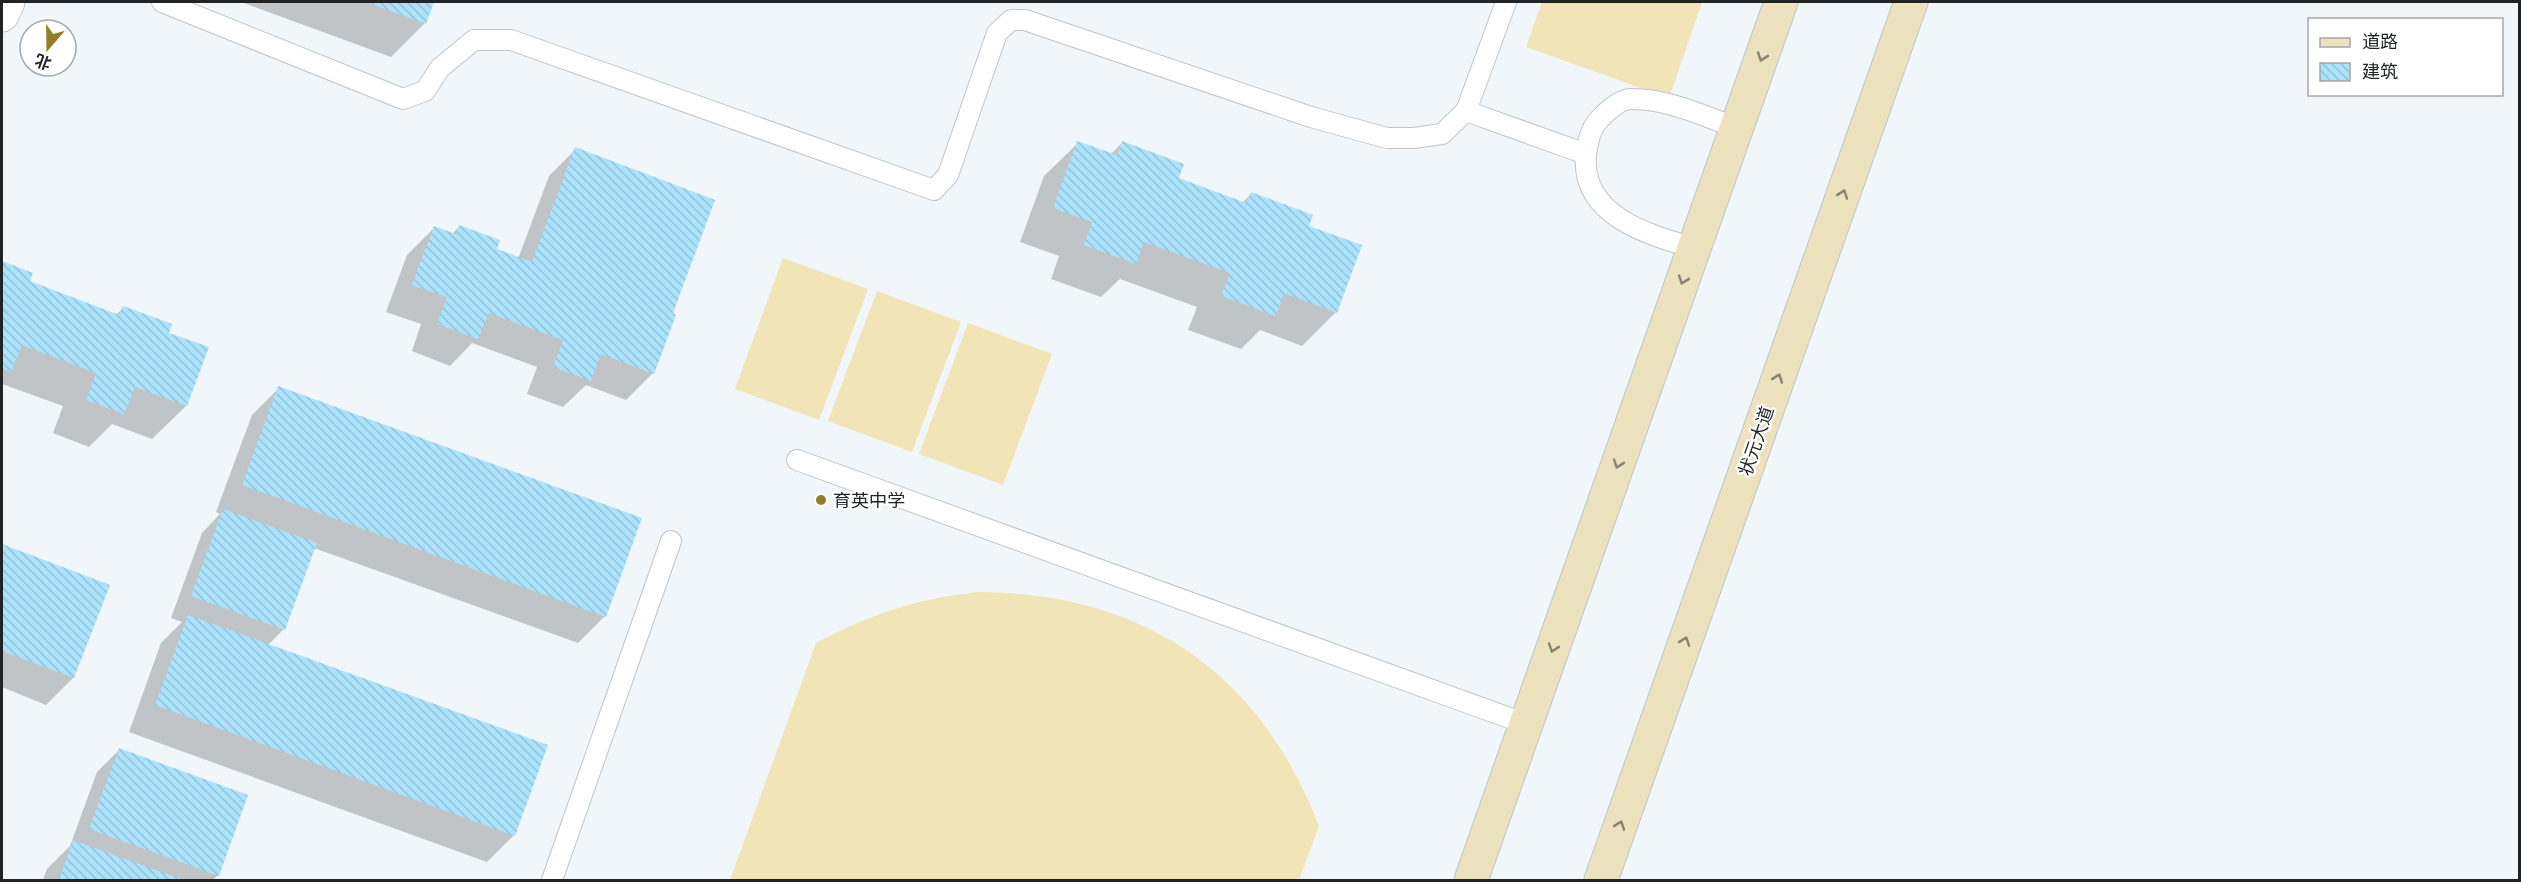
<svg xmlns="http://www.w3.org/2000/svg" width="2521" height="882" font-family="Mulish,'Noto Sans SC',sans-serif">
<style>
.grass{fill:#f1e4b6}
.shadow{fill:#0003}
.building{fill:url(#building-back-hatch)}
.lines{fill:none;stroke-linecap:round;stroke-linejoin:round}
.service-casing{stroke:#bfc5c8;stroke-width:22}
.minor-casing{stroke:#bfc5c8;stroke-width:35}
.secondary-casing{stroke:#bfc5c8;stroke-width:35}
.service{stroke:#fff;stroke-width:20}
.minor{stroke:#fff;stroke-width:33}
.secondary{stroke:#ece3be;stroke-width:33}
.oneway{stroke:#868371}
.poi-dot{fill:#947e25;stroke:#fff;stroke-width:2}
.labels{text-anchor:middle;dominant-baseline:central;stroke-width:4.5;stroke-linejoin:round;paint-order:stroke}
.street-label{font-size:18px;fill:#212324;stroke:#fff}
.poi-label{font-size:18px;fill:#212324;stroke:#fff;text-anchor:start}
</style>
<defs>
<pattern id="building-back-hatch" width="6" height="6" patternUnits="userSpaceOnUse" patternTransform="scale(1.5)"><rect width="6" height="6" fill="#abe3fc"/><path d="M-1 5l2 2M0 0l6 6M5-1l2 2" fill="none" stroke="#93c2d8"/></pattern>
</defs>
<rect width="100%" height="100%" fill="#f0f6f9"/>
<g class="grass">
<polygon points="1542,2 1702,2 1669,98 1526,47"/>
<polygon points="783,258 868,289 819,420 735,389"/>
<polygon points="877,291 961,322 912,452 828,421"/>
<polygon points="968,323 1052,354 1003,485 919,454"/>
<path d="M978,592C1143,593 1259,671 1319,826L1299,880H730L816,643C871,614 916,599 978,592Z"/>
</g>
<g class="shadow">
<polygon points="241,2 433,2 425,23 391,57"/>
<polygon points="1078,143 1110,155 1122,143 1177,179 1242,203 1251,194 1307,227 1336,312 1302,346 1260,330 1241,349 1188,330 1197,307 1120,279 1101,297 1051,279 1059,256 1020,242 1044,176"/>
<polygon points="576,149 671,314 653,373 626,400 586,385 563,407 527,394 537,367 472,343 450,366 412,351 421,324 386,312 407,255 434,228 452,234 459,227 495,250 518,259 549,176"/>
<polygon points="2,263 31,273 28,282 116,315 123,308 167,334 186,406 152,439 112,424 89,447 53,433 63,406 2,384"/>
<polygon points="279,388 605,616 578,643 314,548 284,629 268,645 514,835 487,862 129,732 161,643 182,622 171,618 202,533 220,514 216,512 252,415"/>
<polygon points="2,545 108,586 73,678 46,705 2,687"/>
<polygon points="119,750 218,875 213,880 43,880 47,869 70,846 97,772"/>
</g>
<g class="building">
<polygon points="366,2 434,2 426,24"/>
<polygon points="1077,141 1117,155 1122,141 1184,164 1179,178 1246,203 1251,192 1313,215 1309,226 1362,245 1337,313 1284,293 1276,316 1221,296 1230,273 1144,242 1136,264 1084,245 1092,222 1053,208"/>
<polygon points="575,147 715,200 673,313 676,315 654,374 601,354 591,381 553,367 563,340 489,313 478,339 437,324 447,297 412,285 434,226 456,234 459,225 500,240 497,249 532,262"/>
<polygon points="2,261 33,273 30,281 119,315 123,306 172,324 169,333 209,347 187,406 135,387 124,414 86,400 96,373 22,345 11,372 2,368"/>
<polygon points="278,386 642,518 606,617 242,485"/>
<polygon points="223,509 317,543 285,630 191,596"/>
<polygon points="2,544 110,585 74,678 2,651"/>
<polygon points="188,615 548,745 515,836 155,705"/>
<polygon points="119,748 248,795 219,876 89,829"/>
<polygon points="73,840 183,880 59,880"/>
</g>
<g class="lines">
<defs>
<g id="service">
<polyline points="162,2 403,99 425,91 440,68 474,40 511,40 934,190 948,175 997,33 1011,20 1025,20 1311,117 1387,138 1414,138 1442,134 1466,111"/>
<polyline points="1506,2 1466,111 1586,154"/>
<path d="M1694,248C1649,235 1581,216 1586,156C1587,144 1590,131 1597,122C1605,113 1618,100 1630,99C1666,98 1704,116 1737,128"/>
<polyline points="797,460 1526,724"/>
<polyline points="552,880 671,541"/>
</g>
<polyline id="minor" points="2,15 8,2"/>
<g id="secondary">
<polyline points="1471,880 1781,2"/>
<polyline points="1601,880 1911,2"/>
</g>
</defs>
<use href="#service" class="service-casing"/>
<use href="#minor" class="minor-casing"/>
<use href="#secondary" class="secondary-casing"/>
<use href="#service" class="service"/>
<use href="#minor" class="minor"/>
<use href="#secondary" class="secondary"/>
</g>
<defs><path id="oneway-chevron" d="M-2-3.5L2.5 0L-2 3.5" fill="none" stroke-width="1.6" stroke-linecap="round" stroke-linejoin="round" transform="scale(1.5)"/></defs>
<g class="oneway">
<use href="#oneway-chevron" transform="translate(1762 57) rotate(109)"/>
<use href="#oneway-chevron" transform="translate(1843 194) rotate(-71)"/>
<use href="#oneway-chevron" transform="translate(1683 280) rotate(109)"/>
<use href="#oneway-chevron" transform="translate(1778 378) rotate(-71)"/>
<use href="#oneway-chevron" transform="translate(1618 464) rotate(109)"/>
<use href="#oneway-chevron" transform="translate(1685 641) rotate(-71)"/>
<use href="#oneway-chevron" transform="translate(1553 648) rotate(109)"/>
<use href="#oneway-chevron" transform="translate(1620 825) rotate(-71)"/>
</g>
<circle class="poi-dot" cx="821" cy="500" r="6"/>
<g class="labels">
<g class="street-label">
<text transform="translate(1756 441) rotate(-71)">状元大道</text>
</g>
<g class="poi-label">
<text x="833" y="500">育英中学</text>
</g>
</g>
<rect width="2521" height="882" fill="none" stroke="#212324" stroke-width="6"/>
<rect x="2308" y="18" width="195" height="78" fill="#ffffff" stroke="#a6a7a7" stroke-width="1.5"/>
<rect x="2320" y="38" width="30" height="9" fill="#ece3be" stroke="#a6a7a7" stroke-width="1.5"/>
<text x="2362" y="48" font-size="18" fill="#212324">道路</text>
<rect x="2320" y="63" width="30" height="18" fill="url(#building-back-hatch)" stroke="#a6a7a7" stroke-width="1.5"/>
<text x="2362" y="78" font-size="18" fill="#212324">建筑</text>
<g transform="translate(48 48) rotate(200)"><circle r="28" fill="#ffffff" stroke="#a6a7a7" stroke-width="1.5"/>
<path d="M0-4.5L10 22L0 15L-10 22Z" fill="#947e25"/>
<text y="-9" font-size="16" font-weight="bold" text-anchor="middle" fill="#212324">北</text>
</g>
</svg>
